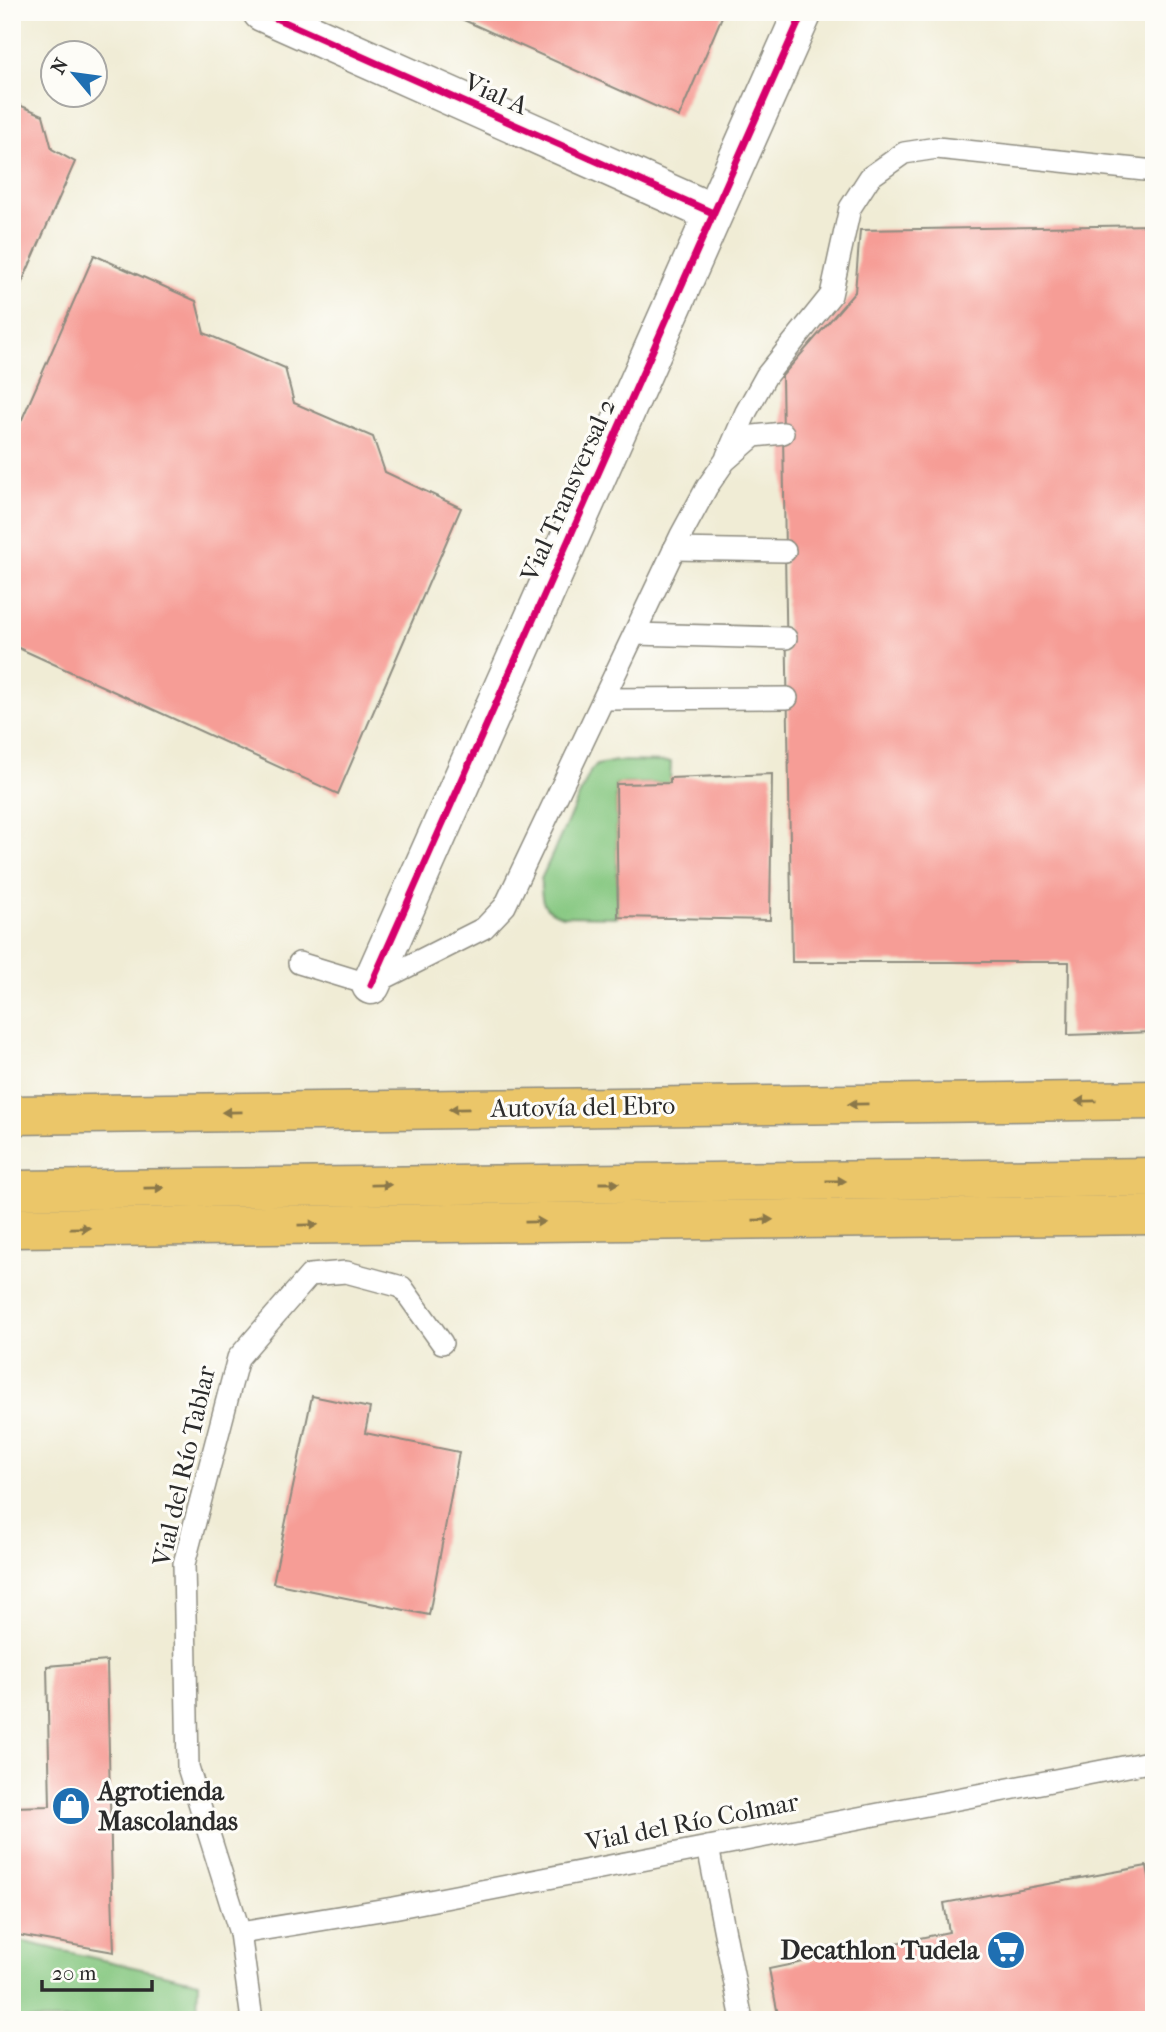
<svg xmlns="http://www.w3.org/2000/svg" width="1166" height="2032" font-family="'IM FELL French Canon',serif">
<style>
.green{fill:#85c780;stroke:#587956;stroke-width:2}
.building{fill:#f69d96}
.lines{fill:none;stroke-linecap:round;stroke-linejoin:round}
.service-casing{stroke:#8e8c80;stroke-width:24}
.minor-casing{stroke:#8e8c80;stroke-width:41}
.motorway-casing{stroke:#8e8c80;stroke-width:41}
.service{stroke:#fff;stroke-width:21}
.minor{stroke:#fff;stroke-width:38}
.motorway{stroke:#ebc669;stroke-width:38}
.cycleway-casing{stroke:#fdfcf7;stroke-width:11}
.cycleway{stroke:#d6006c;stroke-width:7}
.oneway{fill:#8b784a}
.labels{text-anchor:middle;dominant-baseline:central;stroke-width:6;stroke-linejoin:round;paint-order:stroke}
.street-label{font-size:26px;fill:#2b2b2b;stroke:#fdfcf7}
.poi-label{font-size:26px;font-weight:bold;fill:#2b2b2b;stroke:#fdfcf7;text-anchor:start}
</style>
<rect width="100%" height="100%" fill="#fdfcf7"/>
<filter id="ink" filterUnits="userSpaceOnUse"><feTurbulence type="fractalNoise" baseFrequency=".0143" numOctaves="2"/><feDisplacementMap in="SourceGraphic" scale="14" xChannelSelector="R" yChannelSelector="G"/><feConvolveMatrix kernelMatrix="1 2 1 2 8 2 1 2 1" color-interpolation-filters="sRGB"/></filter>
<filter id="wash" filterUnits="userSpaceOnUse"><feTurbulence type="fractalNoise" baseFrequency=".00686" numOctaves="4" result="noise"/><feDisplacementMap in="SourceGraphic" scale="28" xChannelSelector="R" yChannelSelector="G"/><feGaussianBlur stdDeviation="1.57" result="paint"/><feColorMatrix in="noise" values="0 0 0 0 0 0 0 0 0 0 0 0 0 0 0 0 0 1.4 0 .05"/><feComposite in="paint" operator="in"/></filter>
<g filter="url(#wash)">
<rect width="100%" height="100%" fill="#f0ecd5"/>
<g class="green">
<path d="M616,761L671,762L670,783L616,784L618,917L562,916C540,909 541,899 541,879L591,770L597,765Z"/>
<polygon points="12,1939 198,1982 197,2020 12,2020"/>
</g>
<g id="blocks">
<g class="building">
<polygon points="446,12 724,12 679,117"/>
<polygon points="12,102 43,115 52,149 75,162 12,305"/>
<polygon points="1154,225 1154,1032 1068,1035 1069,962 792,962 782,376 855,292 860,230"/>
<polygon points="94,255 196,301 204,333 285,368 294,403 373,437 385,472 461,508 338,794 12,645 12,442"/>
<polygon points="772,774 770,920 618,917 616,784 670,783 670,778"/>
<polygon points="312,1396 370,1408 365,1433 459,1452 429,1615 273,1583"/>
<polygon points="107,1661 112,1891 114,1952 12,1934 12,1807 50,1806 47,1666"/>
<polygon points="1147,1866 1154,1902 1154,2015 1148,2016 1148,2020 779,2020 769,1969 949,1932 944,1903"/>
</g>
</g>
</g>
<g filter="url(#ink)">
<use href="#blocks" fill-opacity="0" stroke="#8e8c80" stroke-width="2"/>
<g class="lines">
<defs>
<g id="service">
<polyline points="727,456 746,412 766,376 831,295 850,208 870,177 904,153 937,148 1154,171"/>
<polyline points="674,549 785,551"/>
<polyline points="635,634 786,638"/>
<polyline points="604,699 787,698"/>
<polyline points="299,963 371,985 484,928 505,906 681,535 707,487 725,461 754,436 783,433"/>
<polyline points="708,1847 742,2020"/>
<polyline points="240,1933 393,1908 1154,1761"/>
<polyline points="252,2020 240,1933 188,1767 184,1564 238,1358 310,1275 346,1272 402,1287 442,1343"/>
</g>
<g id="minor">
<polyline points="262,12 713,213"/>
<polyline points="371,985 803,12"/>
</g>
<g id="motorway">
<polyline points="12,1115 1154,1100"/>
<polyline points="12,1190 1154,1177"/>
<polyline points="12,1228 1154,1215"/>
</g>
</defs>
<use href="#service" class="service-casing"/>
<use href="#minor" class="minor-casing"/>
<use href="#motorway" class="motorway-casing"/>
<use href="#service" class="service"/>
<use href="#minor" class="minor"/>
<use href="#motorway" class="motorway"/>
<defs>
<g id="cycleway">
<polyline points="262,12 713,213"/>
<polyline points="371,985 803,12"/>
</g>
</defs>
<use href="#cycleway" class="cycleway-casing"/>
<use href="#cycleway" class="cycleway"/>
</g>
<defs><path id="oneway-solid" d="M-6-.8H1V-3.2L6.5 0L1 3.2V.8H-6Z" transform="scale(1.75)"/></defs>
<g class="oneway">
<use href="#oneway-solid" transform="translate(1086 1101) rotate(179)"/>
<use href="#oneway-solid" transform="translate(858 1104) rotate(179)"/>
<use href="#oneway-solid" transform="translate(459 1109) rotate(179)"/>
<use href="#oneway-solid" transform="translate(232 1112) rotate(179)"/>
<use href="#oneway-solid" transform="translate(836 1181)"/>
<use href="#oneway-solid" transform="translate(609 1183)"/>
<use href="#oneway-solid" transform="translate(381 1185) rotate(-1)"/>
<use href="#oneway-solid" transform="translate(154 1188) rotate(-1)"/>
<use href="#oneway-solid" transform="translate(763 1220) rotate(-1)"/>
<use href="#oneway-solid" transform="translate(535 1222) rotate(-1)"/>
<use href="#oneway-solid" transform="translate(308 1225) rotate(-1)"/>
<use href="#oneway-solid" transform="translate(80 1228) rotate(-1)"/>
</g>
</g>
<defs>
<symbol id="shop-disc" viewBox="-11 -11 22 22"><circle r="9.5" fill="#1f6fb2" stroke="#fdfcf7"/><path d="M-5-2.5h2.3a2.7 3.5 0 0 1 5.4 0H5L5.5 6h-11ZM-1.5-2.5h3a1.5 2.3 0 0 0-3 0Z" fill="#fff"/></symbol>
<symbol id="supermarket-disc" viewBox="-11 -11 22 22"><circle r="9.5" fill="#1f6fb2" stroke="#fdfcf7"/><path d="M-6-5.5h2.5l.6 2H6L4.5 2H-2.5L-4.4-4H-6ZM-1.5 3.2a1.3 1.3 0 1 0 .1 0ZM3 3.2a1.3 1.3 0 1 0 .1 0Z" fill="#fff"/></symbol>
</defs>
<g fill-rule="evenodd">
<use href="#shop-disc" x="49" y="1784" width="44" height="44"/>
<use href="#supermarket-disc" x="984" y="1928" width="44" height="44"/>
</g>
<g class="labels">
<g class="street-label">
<text transform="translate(496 94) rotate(24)">Vial A</text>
<text transform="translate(568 490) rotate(-66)">Vial Transversal 2</text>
<text transform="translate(583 1107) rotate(-1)">Autovía del Ebro</text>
<text transform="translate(184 1466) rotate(-77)">Vial del Río Tablar</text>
<text transform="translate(692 1822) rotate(-11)">Vial del Río Colmar</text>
</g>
<g class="poi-label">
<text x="98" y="1791">Agrotienda<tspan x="98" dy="30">Mascolandas</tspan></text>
<text x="979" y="1950" text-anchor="end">Decathlon Tudela</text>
</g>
</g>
<rect width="1166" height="2032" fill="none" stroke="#fdfcf7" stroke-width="42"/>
<g transform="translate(74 74) rotate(299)"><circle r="33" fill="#fdfcf7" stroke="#a9a8a5" stroke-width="2"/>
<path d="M0-5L12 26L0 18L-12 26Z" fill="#1f6fb2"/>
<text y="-10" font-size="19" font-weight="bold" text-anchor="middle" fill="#2b2b2b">N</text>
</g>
<path d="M42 1980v10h110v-10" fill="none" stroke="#2b2b2b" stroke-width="3.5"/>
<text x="52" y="1980" font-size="21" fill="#2b2b2b" stroke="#fdfcf7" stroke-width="5" paint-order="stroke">20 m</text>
</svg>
